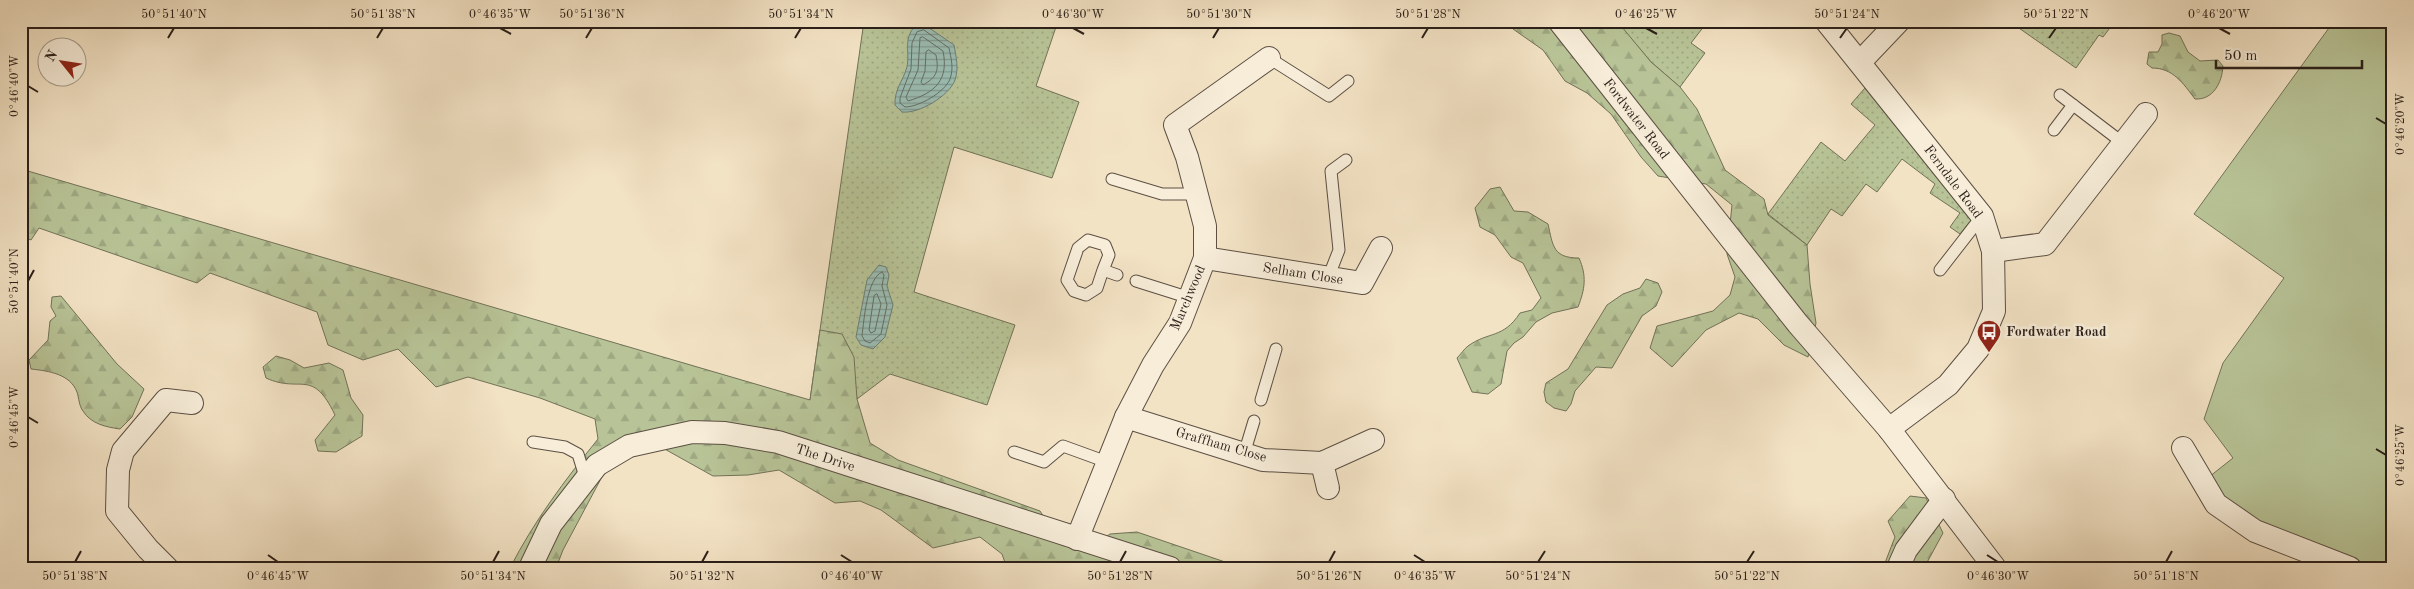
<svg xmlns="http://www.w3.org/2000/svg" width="2414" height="589" font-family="'Old Standard TT',serif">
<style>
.grass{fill:url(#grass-dots);stroke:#717258}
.forest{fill:url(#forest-firs);stroke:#717258}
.park{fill:#b8c497;stroke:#717258}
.water{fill:url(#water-rules);stroke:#6e7e76}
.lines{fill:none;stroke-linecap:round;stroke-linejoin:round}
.shore{stroke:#626e66;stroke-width:1}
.service-casing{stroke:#5c5044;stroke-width:13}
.minor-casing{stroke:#5c5044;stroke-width:24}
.service{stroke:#f7edd9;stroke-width:11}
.minor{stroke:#f7edd9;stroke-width:22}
.ticks{fill:none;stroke:#2a1f19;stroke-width:2}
.labels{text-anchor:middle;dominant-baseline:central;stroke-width:5;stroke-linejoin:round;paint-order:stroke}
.street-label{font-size:14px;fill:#2a1f19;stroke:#f7edd9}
.poi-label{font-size:14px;font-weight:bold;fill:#2a1f19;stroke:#f7edd9;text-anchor:start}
.neatline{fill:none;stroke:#2a1f19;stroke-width:2}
.ticks-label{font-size:12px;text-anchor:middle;fill:#2a1f19}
</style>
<defs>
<pattern id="grass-dots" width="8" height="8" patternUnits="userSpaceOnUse" patternTransform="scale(1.25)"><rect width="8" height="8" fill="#b8c497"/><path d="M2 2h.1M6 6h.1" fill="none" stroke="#9ea882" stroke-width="1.8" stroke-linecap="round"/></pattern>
<pattern id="forest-firs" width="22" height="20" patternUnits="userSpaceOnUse" patternTransform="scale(1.25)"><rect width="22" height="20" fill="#b8c497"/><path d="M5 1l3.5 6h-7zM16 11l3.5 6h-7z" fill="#9ea882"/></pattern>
<pattern id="water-rules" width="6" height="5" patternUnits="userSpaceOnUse" patternTransform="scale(1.25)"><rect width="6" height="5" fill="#9bbeb4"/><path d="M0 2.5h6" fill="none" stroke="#7f9a92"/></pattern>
</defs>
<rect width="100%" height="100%" fill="#f3e3c5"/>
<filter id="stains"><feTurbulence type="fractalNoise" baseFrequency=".004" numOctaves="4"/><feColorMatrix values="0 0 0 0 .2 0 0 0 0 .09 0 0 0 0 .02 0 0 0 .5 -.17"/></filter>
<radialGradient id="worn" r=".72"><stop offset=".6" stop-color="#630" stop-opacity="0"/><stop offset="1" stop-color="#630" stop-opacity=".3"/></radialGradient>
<g class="grass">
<polygon points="864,21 1058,21 1036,86 1079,102 1052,178 954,147 914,292 1015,325 987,405 890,374 857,399 810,400"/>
<polygon points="1629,21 1708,21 1691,43 1705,53 1680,87 1651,62 1623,29"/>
<polygon points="2019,21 2115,21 2103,37 2099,35 2076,68 2016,26"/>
<polygon points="1865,88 1971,220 1960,234 1950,227 1960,213 1930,193 1935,184 1902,159 1877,192 1866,184 1842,216 1831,209 1807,245 1768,214 1821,142 1845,161 1875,125 1851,104"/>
</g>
<g class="forest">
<polygon points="1509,21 1617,21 1651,62 1680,87 1697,109 1725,170 1764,199 1768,215 1807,245 1810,284 1816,323 1808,357 1784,345 1758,319 1739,313 1706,330 1672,367 1650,348 1657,326 1713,311 1730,295 1735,277 1727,254 1732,205 1706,184 1658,176 1641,157 1611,114 1587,93 1565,81 1543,50 1513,29"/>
<path d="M2169,33L2180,36L2188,52L2200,61L2218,60L2223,66C2222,83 2213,100 2195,99C2183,83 2173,68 2152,68L2147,64L2149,52H2158L2162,44V35Z"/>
<path d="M21,169L810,400L820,330L842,334L854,357L857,399L870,443L898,460L1040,511L1061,544L1086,551L1110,534L1137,532L1231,564L1229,568H1007L1002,554L980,537L933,548L881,510L860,501L835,503L779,470L748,475L713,476L661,447L629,458L604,473L563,550L556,568H510C534,521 565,480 598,439L595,419L540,398L468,377L436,387L398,349L363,360L328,345L317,312L210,273L197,283L39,228L31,240L21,236Z"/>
<path d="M1500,187L1514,211L1528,212L1548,224C1553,246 1553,258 1579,258C1587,276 1585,289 1578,307L1552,313L1536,322L1523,337L1514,343L1507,351L1501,384L1488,394L1472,392L1457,358C1461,354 1464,349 1468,346C1489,331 1503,339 1520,313L1532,310L1541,298L1523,263L1511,257L1495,235L1480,227L1475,208L1490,189Z"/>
<polygon points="1646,279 1658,283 1662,292 1656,306 1642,316 1612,368 1596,367 1575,391 1571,404 1566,411 1554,408 1546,402 1544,392 1546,383 1568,369 1607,305 1623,294 1640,288"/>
<path d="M61,296L117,364L144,389L132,417L120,429C106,427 91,424 83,411C79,406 79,398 77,392C70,374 49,371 31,369L29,360L48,340L50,321L56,316L51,307L52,297Z"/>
<path d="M276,356L290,360L304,368L329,363L343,370L351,398L363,415L362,436L336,452L318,451L315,440L335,415C312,367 301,394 266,378L263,367Z"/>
<polygon points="1910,496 1926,498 1943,533 1924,568 1883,568 1895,537 1888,521"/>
</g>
<polygon class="park" points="2334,21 2393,21 2393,568 2377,568 2263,524 2222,497 2209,477 2233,458 2204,419 2223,363 2284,278 2194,214"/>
<g class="water">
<path d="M925,25L954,45C956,57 959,68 955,80C949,96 919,114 902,112L895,105C894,90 903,81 907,67C910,52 903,39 915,26Z"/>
<polygon points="879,265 886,267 889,275 887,286 893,305 885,337 873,349 861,345 856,337 867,280"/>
</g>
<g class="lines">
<g class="shore">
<path d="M924,30L949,48C951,58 954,68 950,79C945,92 919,107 905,107L900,103V98L911,69L912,43L917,32Z"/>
<path d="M923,37L943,51C949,80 935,93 908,101L906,97L918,70L920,38Z"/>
<path d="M929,50L936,55C939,71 937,77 923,85L921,82L925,71L926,52Z"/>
<path d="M882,272L884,275L882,286L887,305L881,334L870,343L865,341L862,336C864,320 867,278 882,272Z"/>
<polygon points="877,294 881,304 875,331 871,333 869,330 874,296"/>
</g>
<defs>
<g id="service">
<polyline points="1269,58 1329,96 1348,81"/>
<polyline points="2060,95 2123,143"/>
<polyline points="2054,130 2073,105"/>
<polyline points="1112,179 1162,194 1197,194"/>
<polyline points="1103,270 1109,255 1105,245 1088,240 1078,248 1067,280 1074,291 1086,295 1097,288 1103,270 1117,275"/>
<polyline points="1940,270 1982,216"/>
<polyline points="1328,278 1339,250 1331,171 1346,160"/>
<polyline points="1136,281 1190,298"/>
<polyline points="1261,400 1276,349"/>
<polyline points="533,442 565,447 578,454 586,480"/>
<polyline points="1014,452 1044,462 1063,446 1107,462"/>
<polyline points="1244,454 1254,421"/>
</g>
<g id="minor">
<polyline points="1559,21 1798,324 1889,429 1995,568"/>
<polyline points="1826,21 1982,216 1993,251 1994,311 1978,349 1948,385 1889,429"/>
<polyline points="1860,62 1899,21"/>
<polyline points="1993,251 2045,244 2146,114"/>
<polyline points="1205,258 1362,283 1381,248"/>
<polyline points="1126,417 1263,460 1322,463 1373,440"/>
<polyline points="2183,448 2216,504 2255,531 2350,568"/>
<polyline points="1322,463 1328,488"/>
<polyline points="1077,539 1126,417 1153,365 1180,323 1205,258 1205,226 1187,157 1175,125 1269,58"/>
<polyline points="167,568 148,549 117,511 118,470 123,451 166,400 192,403"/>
<polyline points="530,568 551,524 597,465 629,446 692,432 725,433 778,442 1170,568"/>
<polyline points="1898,568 1906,550 1944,499"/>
</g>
</defs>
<use href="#service" class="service-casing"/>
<use href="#minor" class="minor-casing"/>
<use href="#service" class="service"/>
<use href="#minor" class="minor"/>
</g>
<path class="ticks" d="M500,28L511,34M1073,28L1084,34M1646,28L1657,34M2219,28L2230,34M168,38L174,28M377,38L383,28M586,38L592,28M795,38L801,28M1213,38L1219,28M1422,38L1428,28M1840,38L1847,28M2049,38L2056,28M28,86L38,92M2376,118L2386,124M28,281L34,270M28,417L38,423M2376,449L2386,455M268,555L278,562M841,555L852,562M1414,555L1425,562M1987,555L1998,562M75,562L81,551M493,562L499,551M702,562L708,551M1120,562L1126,551M1329,562L1335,551M1538,562L1545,551M1747,562L1754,551M2166,562L2172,551"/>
<defs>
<symbol id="bus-pin" viewBox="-11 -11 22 30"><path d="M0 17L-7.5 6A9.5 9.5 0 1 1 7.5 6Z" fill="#8f2418" stroke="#f7edd9"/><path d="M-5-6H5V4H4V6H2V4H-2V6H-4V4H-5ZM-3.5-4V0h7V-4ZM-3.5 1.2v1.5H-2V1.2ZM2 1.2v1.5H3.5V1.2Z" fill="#fff"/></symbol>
</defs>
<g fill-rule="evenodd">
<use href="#bus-pin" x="1975" y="318" width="28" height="38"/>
</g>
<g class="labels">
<g class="street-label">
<text transform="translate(1636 119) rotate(52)">Fordwater Road</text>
<text transform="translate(1953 182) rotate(53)">Ferndale Road</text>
<text transform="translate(1303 274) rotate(9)">Selham Close</text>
<text transform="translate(1188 298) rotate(-67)">Marchwood</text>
<text transform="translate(1221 445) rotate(16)">Graffham Close</text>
<text transform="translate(825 458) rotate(18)">The Drive</text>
</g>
<g class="poi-label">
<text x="2006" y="332">Fordwater Road</text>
</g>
</g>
<rect width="2414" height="589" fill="none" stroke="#f3e3c5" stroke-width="55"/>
<g transform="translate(62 62) rotate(300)"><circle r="24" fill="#f7edd9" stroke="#a59b8c"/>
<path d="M0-4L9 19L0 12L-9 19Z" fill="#8f2418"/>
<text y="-8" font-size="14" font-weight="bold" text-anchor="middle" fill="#2a1f19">N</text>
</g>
<path d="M2216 60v8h146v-8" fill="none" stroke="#2a1f19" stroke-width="2.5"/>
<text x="2224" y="60" font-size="15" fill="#2a1f19" stroke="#f7edd9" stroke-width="4" paint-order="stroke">50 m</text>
<rect x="28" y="28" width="2358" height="534" class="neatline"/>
<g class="ticks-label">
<text x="174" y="18">50°51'40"N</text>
<text x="383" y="18">50°51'38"N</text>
<text x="500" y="18">0°46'35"W</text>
<text x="592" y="18">50°51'36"N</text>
<text x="801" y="18">50°51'34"N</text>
<text x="1073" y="18">0°46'30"W</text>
<text x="1219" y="18">50°51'30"N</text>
<text x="1428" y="18">50°51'28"N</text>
<text x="1646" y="18">0°46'25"W</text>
<text x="1847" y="18">50°51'24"N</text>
<text x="2056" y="18">50°51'22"N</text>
<text x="2219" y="18">0°46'20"W</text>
<text transform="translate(14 86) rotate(-90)" y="4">0°46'40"W</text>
<text transform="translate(2400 124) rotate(-90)" y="4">0°46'20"W</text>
<text transform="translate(14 281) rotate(-90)" y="4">50°51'40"N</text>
<text transform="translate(14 417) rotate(-90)" y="4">0°46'45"W</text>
<text transform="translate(2400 455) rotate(-90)" y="4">0°46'25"W</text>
<text x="75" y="580">50°51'38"N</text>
<text x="278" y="580">0°46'45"W</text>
<text x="493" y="580">50°51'34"N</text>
<text x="702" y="580">50°51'32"N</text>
<text x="852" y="580">0°46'40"W</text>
<text x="1120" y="580">50°51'28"N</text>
<text x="1329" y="580">50°51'26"N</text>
<text x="1425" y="580">0°46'35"W</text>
<text x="1538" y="580">50°51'24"N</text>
<text x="1747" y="580">50°51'22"N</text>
<text x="1998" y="580">0°46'30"W</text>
<text x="2166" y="580">50°51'18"N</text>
</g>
<rect width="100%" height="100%" filter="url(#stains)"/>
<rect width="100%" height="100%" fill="url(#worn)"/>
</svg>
